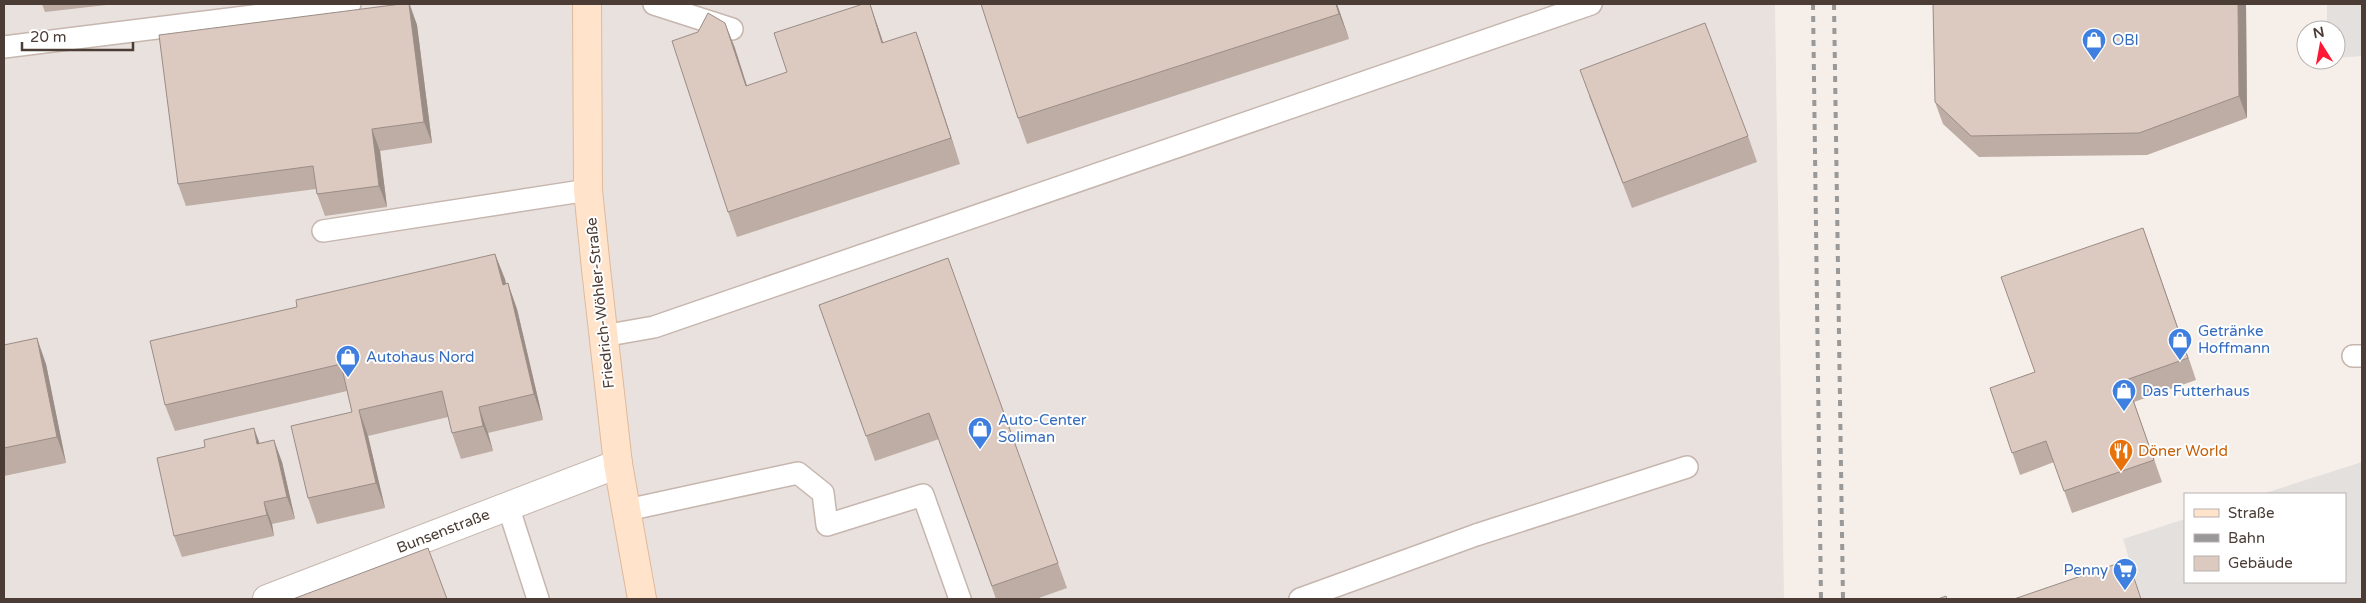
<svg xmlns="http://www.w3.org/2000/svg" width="2366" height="603" font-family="'Varela Round',sans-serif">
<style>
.industrial{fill:#e9e1de}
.parking{fill:#e4e0de}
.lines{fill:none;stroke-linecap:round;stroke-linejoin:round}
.lane-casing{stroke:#c6b6ae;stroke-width:24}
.street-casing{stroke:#c6b6ae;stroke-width:30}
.secondary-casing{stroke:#e0b999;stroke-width:30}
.lane{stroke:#fff;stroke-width:21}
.street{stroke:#fff;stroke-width:28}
.secondary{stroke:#ffe3ca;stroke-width:28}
.rail{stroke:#999;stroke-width:4;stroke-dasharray:6 6;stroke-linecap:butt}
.wall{fill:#bdada5}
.shaded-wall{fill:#9a8d86}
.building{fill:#dcc9c0;stroke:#9a8d86}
.labels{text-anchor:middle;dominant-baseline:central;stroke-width:4;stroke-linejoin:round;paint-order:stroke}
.shop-label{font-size:15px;fill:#366cbe;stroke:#fff;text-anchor:start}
.street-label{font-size:15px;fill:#4b3d36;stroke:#fff}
.food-label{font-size:15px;fill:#c56008;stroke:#fff;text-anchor:start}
</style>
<rect width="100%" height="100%" fill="#f6efe9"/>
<polygon class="industrial" points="4,4 1775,4 1784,599 4,599"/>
<g class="parking">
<polygon points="2327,4 2362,4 2362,56 2336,58 2336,30 2327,30"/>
<polygon points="2362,462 2362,599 2141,599 2123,539 2185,519 2185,582 2345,582 2345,494 2262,494"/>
</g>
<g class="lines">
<defs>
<g id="lane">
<polyline points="654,4 732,29"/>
<polyline points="4,47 350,4"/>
<polyline points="323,231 588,190"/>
<polyline points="603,336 654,327 1591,4"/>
<polyline points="2353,356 2362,356"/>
<polyline points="508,506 538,599"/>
<polyline points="627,510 798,473 823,493 827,525 923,495 960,599"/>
<polyline points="1300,599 1476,535 1687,467"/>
</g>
<polyline id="street" points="267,599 618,464"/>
<polyline id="secondary" points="587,4 588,190 596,269 618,464 642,599"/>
</defs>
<use href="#lane" class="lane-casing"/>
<use href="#street" class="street-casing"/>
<use href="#secondary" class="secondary-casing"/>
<use href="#lane" class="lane"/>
<use href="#street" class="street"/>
<use href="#secondary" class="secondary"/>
<g class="rail">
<polyline points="1813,4 1821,599"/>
<polyline points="1834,4 1843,599"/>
</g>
</g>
<g class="wall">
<polygon points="42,4 115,4 45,12"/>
<polygon points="410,4 417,25 432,143 380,151 387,207 325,216 317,194 316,189 186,206 178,184"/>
<polygon points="870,4 883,43 916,32 960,164 737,237 728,212 725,23 747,86 787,72"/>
<polygon points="981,4 1337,4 1349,39 1027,144 1018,118"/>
<polygon points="1933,4 2246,4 2247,118 2147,155 1979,157 1943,124 1935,102"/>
<polygon points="1589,96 1748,136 1757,162 1632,208"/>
<polygon points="2143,228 2196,380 2134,402 2162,482 2072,513 2054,462 2020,475 1990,388 2035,372"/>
<polygon points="495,254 506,284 517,309 543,420 488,433 493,451 461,459 452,433 448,417 368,436 385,508 317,524 308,498 352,412 347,391 175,431 165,405 297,307"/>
<polygon points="948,258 1067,588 1036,599 996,599 939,439 875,461 819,305"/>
<polygon points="4,345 46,364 66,463 4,476"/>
<polygon points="259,443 282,462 295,519 272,524 274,536 182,557 174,536"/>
</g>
<g class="shaded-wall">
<polygon points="409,4 417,25 432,143 424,122"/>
<polygon points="870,4 878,27 892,69 882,43"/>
<polygon points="1336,4 1337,4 1349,39 1339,14"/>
<polygon points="2238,4 2246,4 2247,118 2239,96"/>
<polygon points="725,23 735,48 755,111 746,86"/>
<polygon points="916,32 925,57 960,164 951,138"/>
<polygon points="372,129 380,151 387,207 379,186"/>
<polygon points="2143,228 2151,250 2196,380 2188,358"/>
<polygon points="495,254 505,279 512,311 503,285"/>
<polygon points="508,283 517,309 543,420 534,394"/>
<polygon points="37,338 46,364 66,463 57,437"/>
<polygon points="479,407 488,433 493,451 483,426"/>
<polygon points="359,410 368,436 385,508 376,483"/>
<polygon points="254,428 262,450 257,444"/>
<polygon points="274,440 282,462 295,519 287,497"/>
<polygon points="264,502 272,524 274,536 267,515"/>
</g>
<g class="building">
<polygon points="401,4 409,4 424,122 372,129 379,186 317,194 313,166 178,184 159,35"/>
<polygon points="863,4 870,4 882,43 916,32 951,138 728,212 672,41 698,32 708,13 725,23 746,86 787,72 774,33"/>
<polygon points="981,4 1336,4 1339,14 1018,118"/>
<polygon points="1933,4 2238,4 2239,96 2139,133 1971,136 1935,102"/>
<polygon points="1705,23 1748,136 1623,183 1580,70"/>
<polygon points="2143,228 2188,358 2126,380 2154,460 2064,491 2046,441 2012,453 1990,388 2035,372 2001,277"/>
<polygon points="495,254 503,285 508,283 534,394 479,407 483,426 452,433 442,391 359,410 376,483 308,498 291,426 352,412 341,364 165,405 150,341 297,307 296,300"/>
<polygon points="948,258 1058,563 992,586 929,413 866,436 819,305"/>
<polygon points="37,338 57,437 4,448 4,345"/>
<polygon points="254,428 257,444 274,440 287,497 264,502 267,515 174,536 157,458 205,447 204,440"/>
<polygon points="428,548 447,599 293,599"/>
<polygon points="2128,560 2141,599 2014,599"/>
<polygon points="1946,596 1947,599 1938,599"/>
</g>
<defs>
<symbol id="shop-pin" viewBox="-11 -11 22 30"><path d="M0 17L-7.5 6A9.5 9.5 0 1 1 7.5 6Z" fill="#3f7fe0" stroke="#fff"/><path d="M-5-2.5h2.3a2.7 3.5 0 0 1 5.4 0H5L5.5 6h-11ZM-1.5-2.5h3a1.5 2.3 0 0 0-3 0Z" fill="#fff"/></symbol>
<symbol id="restaurant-pin" viewBox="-11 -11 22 30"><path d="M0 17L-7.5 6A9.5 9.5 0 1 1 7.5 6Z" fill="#e8710a" stroke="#fff"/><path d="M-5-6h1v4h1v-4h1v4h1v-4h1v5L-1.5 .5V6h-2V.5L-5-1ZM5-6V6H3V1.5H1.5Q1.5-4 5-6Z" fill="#fff"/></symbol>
<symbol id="supermarket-pin" viewBox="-11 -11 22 30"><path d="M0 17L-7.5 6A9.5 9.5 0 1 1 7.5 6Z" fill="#3f7fe0" stroke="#fff"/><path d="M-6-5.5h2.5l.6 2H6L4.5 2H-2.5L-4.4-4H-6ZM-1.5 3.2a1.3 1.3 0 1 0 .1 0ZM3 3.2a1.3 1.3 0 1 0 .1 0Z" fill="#fff"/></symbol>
</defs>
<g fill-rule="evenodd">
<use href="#shop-pin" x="2080" y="26" width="28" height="38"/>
<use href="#shop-pin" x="2166" y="326" width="28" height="38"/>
<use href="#shop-pin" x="334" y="343" width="28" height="38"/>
<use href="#shop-pin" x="2110" y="377" width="28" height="38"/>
<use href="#shop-pin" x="966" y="415" width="28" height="38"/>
<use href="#restaurant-pin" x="2107" y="437" width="28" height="38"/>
<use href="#supermarket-pin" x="2111" y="556" width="28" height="38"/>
</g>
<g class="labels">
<g class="shop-label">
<text x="2112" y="40">OBI</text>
<text x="2198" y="331">Getränke<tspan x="2198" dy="17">Hoffmann</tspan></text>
<text x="366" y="357">Autohaus Nord</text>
<text x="2142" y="391">Das Futterhaus</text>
<text x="998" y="420">Auto-Center<tspan x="998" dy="17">Soliman</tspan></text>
<text x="2108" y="570" text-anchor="end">Penny</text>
</g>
<g class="street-label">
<text transform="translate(600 303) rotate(-96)">Friedrich-Wöhler-Straße</text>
<text transform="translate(443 531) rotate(-21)">Bunsenstraße</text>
</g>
<g class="food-label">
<text x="2138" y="451">Döner World</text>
</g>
</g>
<rect width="2366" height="603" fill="none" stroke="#4b3d36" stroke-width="10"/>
<rect x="2184" y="493" width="162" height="90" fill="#ffffff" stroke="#b7b1af"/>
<rect x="2194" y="509" width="25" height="8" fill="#ffe3ca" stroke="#b7b1af"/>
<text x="2228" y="518" font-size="15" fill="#4b3d36">Straße</text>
<rect x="2194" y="534" width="25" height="8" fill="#999999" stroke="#b7b1af"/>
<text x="2228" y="543" font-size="15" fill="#4b3d36">Bahn</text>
<rect x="2194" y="556" width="25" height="15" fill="#dcc9c0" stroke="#b7b1af"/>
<text x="2228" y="568" font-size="15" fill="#4b3d36">Gebäude</text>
<g transform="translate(2321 45) rotate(349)"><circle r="24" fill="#ffffff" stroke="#b7b1af"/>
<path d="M0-4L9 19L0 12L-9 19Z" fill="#ff1736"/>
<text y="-8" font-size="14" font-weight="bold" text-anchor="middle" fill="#4b3d36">N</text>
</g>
<path d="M22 42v8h111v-8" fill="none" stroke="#4b3d36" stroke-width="2.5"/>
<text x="30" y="42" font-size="15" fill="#4b3d36" stroke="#ffffff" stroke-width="4" paint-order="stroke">20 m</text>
</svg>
